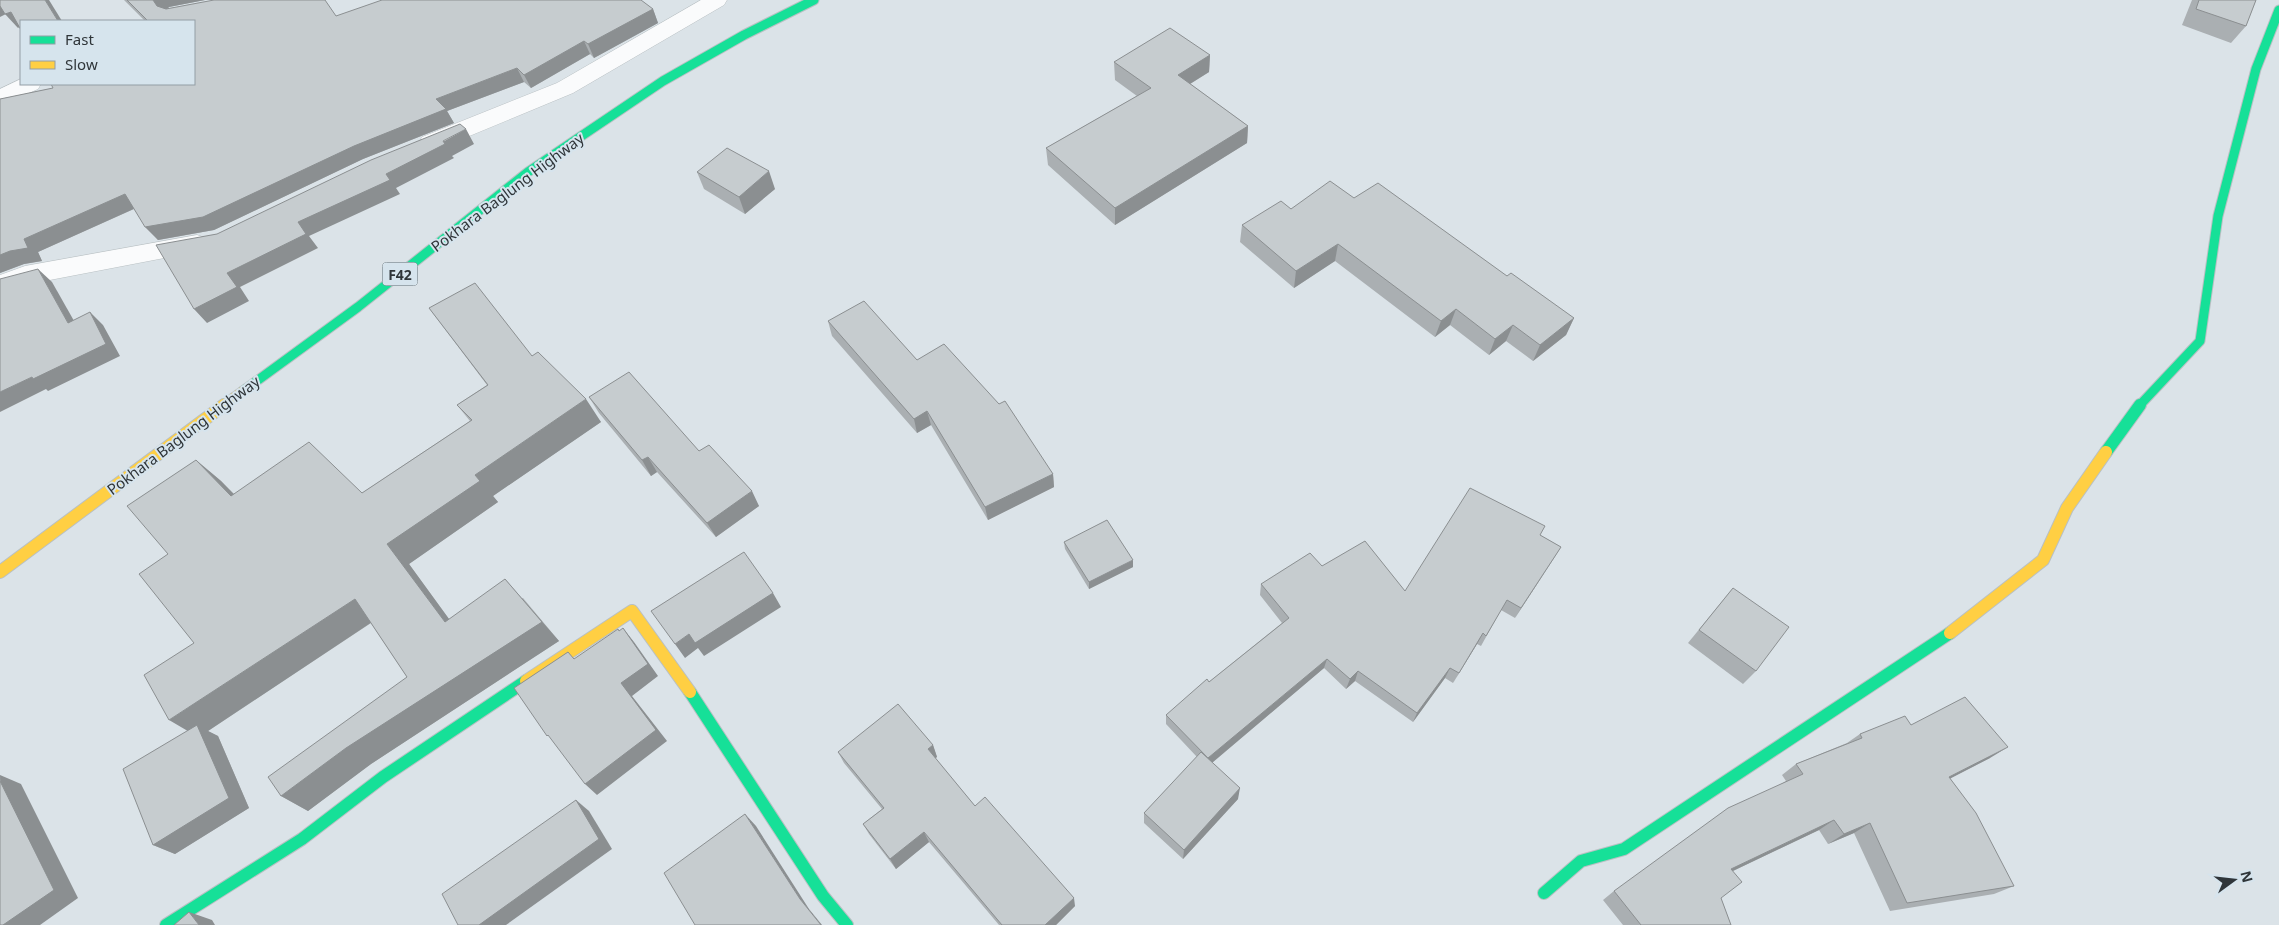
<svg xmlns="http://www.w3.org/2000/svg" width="2279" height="925" font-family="'Noto Sans',sans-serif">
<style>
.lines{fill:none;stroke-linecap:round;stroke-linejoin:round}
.street-casing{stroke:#b9c0c3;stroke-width:1}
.fast-far1-casing{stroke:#b9c0c3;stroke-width:11}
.fast-casing{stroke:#b9c0c3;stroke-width:14}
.slow-far1-casing{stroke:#b9c0c3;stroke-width:11}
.slow-casing{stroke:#b9c0c3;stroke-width:14}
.street{fill:#fafbfc;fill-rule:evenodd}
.fast-far1{stroke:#16e098;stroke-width:9}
.fast{stroke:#16e098;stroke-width:12}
.slow-far1{stroke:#ffcf43;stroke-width:9}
.slow{stroke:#ffcf43;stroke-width:12}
.wall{fill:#aaafb2}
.shaded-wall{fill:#8b8f91}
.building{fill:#c6cccf;stroke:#8b8f91}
.labels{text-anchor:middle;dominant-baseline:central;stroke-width:4;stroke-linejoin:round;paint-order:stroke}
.shield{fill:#d6e4ed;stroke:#616a6f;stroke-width:1}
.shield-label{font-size:14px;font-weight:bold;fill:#2f3539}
.street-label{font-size:15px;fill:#2f3539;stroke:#d6e4ed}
</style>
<rect width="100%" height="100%" fill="#dbe3e8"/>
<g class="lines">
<defs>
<g id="street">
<polygon points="701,0 727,0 724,5 573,93 438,149 430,151 422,149 419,143 422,137 557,83"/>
<polygon points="21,79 21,84 41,84 38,89 0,106 0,89"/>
<polygon points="197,235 206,238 209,244 206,250 29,284 0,294 0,275 25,266"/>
</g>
<g id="fast-far1">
<polyline points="243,391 358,307 528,172 663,81 744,35 814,0"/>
<polyline points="2139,406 2200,341 2218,216 2256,69 2279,10"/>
</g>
<g id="fast">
<polyline points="2106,452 2140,405"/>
<polyline points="690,692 823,896 847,925"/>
<polyline points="1544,893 1581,861 1624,849 1950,633"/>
<polyline points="166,925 302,839 383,777 526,681"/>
</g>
<polyline id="slow-far1" points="222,406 243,391"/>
<g id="slow">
<polyline points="0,572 224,405"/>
<polyline points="1950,633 2043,560 2067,508 2106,452"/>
<polyline points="526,681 632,611 690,692"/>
</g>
</defs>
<use href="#street" class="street-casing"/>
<use href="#fast-far1" class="fast-far1-casing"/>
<use href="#fast" class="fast-casing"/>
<use href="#slow-far1" class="slow-far1-casing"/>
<use href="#slow" class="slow-casing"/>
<use href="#street" class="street"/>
<use href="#fast-far1" class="fast-far1"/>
<use href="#fast" class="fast"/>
<use href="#slow-far1" class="slow-far1"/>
<use href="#slow" class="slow"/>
</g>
<g class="wall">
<polygon points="124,0 205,0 169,7 167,9 336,16 653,9 658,23 594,58 590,54 531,88 524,82 447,111 454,123 363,159 214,230 158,240 134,209 38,252 42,261 24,264 0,273 0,99 53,88 194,84 194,21 145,21"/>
<polygon points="2192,0 2256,0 2246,26 2231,43 2182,25"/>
<polygon points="1210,55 1209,72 1190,84 1248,126 1247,143 1115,225 1048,165 1046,148 1137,96 1115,80 1114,62"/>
<polygon points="697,172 775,189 745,214 704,189"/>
<polygon points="1354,198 1507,276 1574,318 1566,335 1533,361 1506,341 1489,355 1450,325 1435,337 1335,261 1294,288 1240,242 1242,225 1291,209"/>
<polygon points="429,308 532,356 601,422 493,496 498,502 409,564 449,619 523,598 559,641 371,764 308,811 281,796 407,677 371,623 208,731 218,736 249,808 175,854 153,845 187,731 194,643 168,554 196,460 221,481 234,494 362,493 470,421 457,405 487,385"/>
<polygon points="828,321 917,360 999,404 1053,474 1054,487 988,520 931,425 917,433 832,336"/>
<polygon points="589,397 699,451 759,506 716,537 657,472 651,476 599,413"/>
<polygon points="1540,535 1561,547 1515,618 1501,610 1481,646 1477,644 1453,683 1445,678 1413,722 1355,681 1346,689 1324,668 1212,763 1238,799 1183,859 1144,823 1144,813 1197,757 1166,724 1166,715 1209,682 1282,623 1260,595 1261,584 1322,566 1405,591"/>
<polygon points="1064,542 1133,567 1089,589 1065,549"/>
<polygon points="1733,588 1756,671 1743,684 1688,643"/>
<polygon points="1911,725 1990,758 1950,778 2014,886 1994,894 1890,911 1854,833 1828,844 1819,830 1733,871 1721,898 1731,925 1623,925 1603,900 1614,891 1786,781 1782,775 1796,764 1847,743 1860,734"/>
<polygon points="933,745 937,757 935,758 975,806 1075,906 1056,925 999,925 929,842 896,869 869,834 863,824 882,809 844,763 838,752"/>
</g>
<g class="shaded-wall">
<polygon points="45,0 49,0 62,21 58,21"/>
<polygon points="152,0 205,0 169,7 163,14"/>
<polygon points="0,5 8,13 0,17"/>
<polygon points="653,9 658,23 594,58 588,44"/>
<polygon points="11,12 21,26 18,28 5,14"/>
<polygon points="584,41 590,54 531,88 524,75"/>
<polygon points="1210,55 1209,72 1177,92 1178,75"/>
<polygon points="517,68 524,82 447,111 454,123 363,159 214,230 158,240 145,227 436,99"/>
<polygon points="1248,126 1247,143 1115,225 1115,208"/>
<polygon points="466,129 474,144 452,156 454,158 396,188 400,194 309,236 318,248 240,287 249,301 207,323 194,309 227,273 298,222"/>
<polygon points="769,171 775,189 745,214 739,197"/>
<polygon points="125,194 138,207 38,252 42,261 24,264 0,273 0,255 24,239"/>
<polygon points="1338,244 1335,261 1294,288 1296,271"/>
<polygon points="38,269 52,282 82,335 68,323"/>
<polygon points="1456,309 1450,325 1435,337 1441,321"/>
<polygon points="90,312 103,325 120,356 48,391 46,389 0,412 0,392 32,377"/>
<polygon points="1574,318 1566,335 1533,361 1540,345"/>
<polygon points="1513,325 1506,341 1489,355 1495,339"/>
<polygon points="586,399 601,422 493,496 498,502 409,564 465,641 445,622 387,544 475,475"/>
<polygon points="927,411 931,425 917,433 914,419"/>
<polygon points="648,457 657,472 651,476 642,460"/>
<polygon points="196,460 221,481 256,517 231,496"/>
<polygon points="1053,474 1054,487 988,520 985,507"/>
<polygon points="752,491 759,506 716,537 707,523"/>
<polygon points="1561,547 1554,558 1515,618 1521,608"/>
<polygon points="1133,560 1133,567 1089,589 1089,582"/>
<polygon points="505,579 559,641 371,764 308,811 281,796 346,748"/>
<polygon points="773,593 781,607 704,656 698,648 685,658 675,644 689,634"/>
<polygon points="355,599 378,618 208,731 218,736 249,808 175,854 153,845 198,737 169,720"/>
<polygon points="623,628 634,642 658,676 632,696 667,741 597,795 585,784 621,683"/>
<polygon points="1483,633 1477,644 1453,683"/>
<polygon points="1327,659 1324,668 1207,767 1208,758"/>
<polygon points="1450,668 1445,678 1413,722 1417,713"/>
<polygon points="1358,671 1355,681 1346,689 1350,679"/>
<polygon points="933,745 937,757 933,760 928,749"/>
<polygon points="2008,747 1990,758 1932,788 1949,777"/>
<polygon points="0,775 21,784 78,898 40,925 3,925"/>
<polygon points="1240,788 1238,799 1183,859 1184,850"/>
<polygon points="576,800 589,811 612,849 506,925 479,925"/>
<polygon points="745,814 756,826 809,909 822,925 821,925 800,899"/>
<polygon points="1834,820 1819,830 1718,878 1731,869"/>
<polygon points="1870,823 1854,833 1828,844 1844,834"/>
<polygon points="924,832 929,842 896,869 890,859"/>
<polygon points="1074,898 1075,906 1056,925 1045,925"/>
<polygon points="189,912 212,920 215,925 199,925"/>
</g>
<g class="building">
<polygon points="0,0 45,0 58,21 21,21 21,30 11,12 5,14 0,6"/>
<polygon points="127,0 153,0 157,6 166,9 214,0 325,0 336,16 382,0 641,0 653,9 588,44 584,41 524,75 517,68 436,99 446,109 354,146 203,217 145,227 125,194 24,239 28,248 10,251 0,255 0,99 53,88 51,84 194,84 194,21 148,21"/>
<polygon points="2199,0 2256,0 2246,26 2196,9"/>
<polygon points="1170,28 1210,55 1178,75 1248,126 1115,208 1046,148 1151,88 1114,62"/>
<polygon points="460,124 466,129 443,141 445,144 386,174 390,180 298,222 306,234 227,273 237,287 194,309 156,245 217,234 371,160"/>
<polygon points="727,148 769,171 739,197 697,172"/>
<polygon points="1330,181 1354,198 1378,183 1507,276 1511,273 1574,318 1540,345 1513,325 1495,339 1456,309 1441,321 1338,244 1296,271 1242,225 1281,201 1291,209"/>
<polygon points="38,269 68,323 90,312 106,344 33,379 32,377 0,392 0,279"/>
<polygon points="475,283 532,356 538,352 586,399 475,475 480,481 387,544 445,622 505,579 542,622 346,748 281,796 268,777 407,677 355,599 169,720 144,675 194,643 139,574 168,554 127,506 196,460 231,496 309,442 362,493 472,420 457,405 488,385 429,308"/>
<polygon points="864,301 917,360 944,344 999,404 1005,401 1053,474 985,507 927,411 914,419 828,321"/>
<polygon points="629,372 699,451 709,445 752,491 707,523 648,457 642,460 589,397"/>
<polygon points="1470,488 1545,526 1540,535 1561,547 1521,608 1507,600 1486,636 1483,633 1459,673 1450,668 1417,713 1358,671 1350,679 1327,659 1208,758 1166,715 1207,679 1209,682 1289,618 1261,584 1310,553 1322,566 1365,541 1405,591"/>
<polygon points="1107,520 1133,560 1089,582 1064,542"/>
<polygon points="744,552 773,593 695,643 689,634 675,644 651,611"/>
<polygon points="1733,588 1789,627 1756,671 1699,630"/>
<polygon points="623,628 648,664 621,683 656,730 585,784 548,735 547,736 514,688 568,652 574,659 618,629 619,631"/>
<polygon points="1965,697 2008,747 1949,777 1976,813 2014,886 1907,903 1870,823 1844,834 1834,820 1731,869 1742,882 1721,898 1731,925 1641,925 1614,891 1728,808 1803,774 1796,764 1862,738 1860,734 1905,716 1911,725"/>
<polygon points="898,704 933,745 928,749 975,806 985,797 1074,898 1045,925 1002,925 924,832 890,859 863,824 884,808 838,752"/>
<polygon points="197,725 229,798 153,845 123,769"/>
<polygon points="1201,752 1240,788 1184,850 1144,813"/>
<polygon points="0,781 54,890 3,925 0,925"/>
<polygon points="576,800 599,839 479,925 458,925 442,894"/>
<polygon points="745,814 800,899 821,925 695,925 664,873"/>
<polygon points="189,912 199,925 174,925"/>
</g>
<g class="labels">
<rect class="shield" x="382.5" y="262.5" width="35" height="23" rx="4"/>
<g class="shield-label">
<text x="400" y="274">F42</text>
</g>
<g class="street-label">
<text transform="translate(507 192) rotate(-37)">Pokhara Baglung Highway</text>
<text transform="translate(183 435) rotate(-37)">Pokhara Baglung Highway</text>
</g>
</g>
<rect x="20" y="20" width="175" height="65" fill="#d6e4ed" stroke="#939ea5"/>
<rect x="30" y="36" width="25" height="8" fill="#16e098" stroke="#939ea5"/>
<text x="65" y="45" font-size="15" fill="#2f3539">Fast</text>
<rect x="30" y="61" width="25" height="8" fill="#ffcf43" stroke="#939ea5"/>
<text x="65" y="70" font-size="15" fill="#2f3539">Slow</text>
<g transform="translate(2234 880) rotate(75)" stroke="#d6e4ed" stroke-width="4" paint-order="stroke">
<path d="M0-4L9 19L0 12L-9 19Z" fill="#2f3539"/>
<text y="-8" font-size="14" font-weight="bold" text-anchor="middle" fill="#2f3539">N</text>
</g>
</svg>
